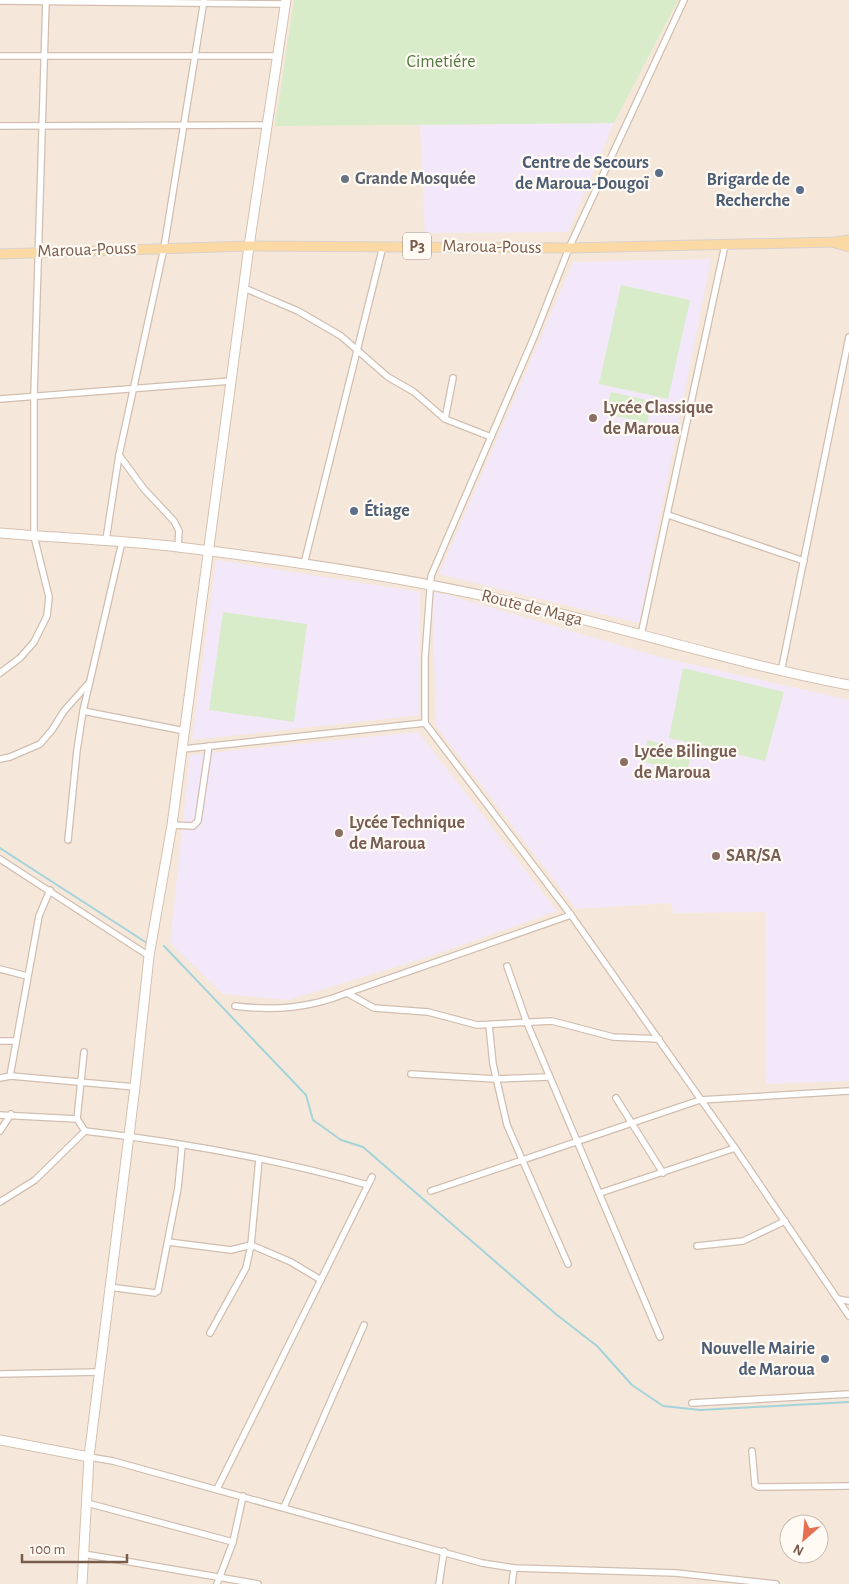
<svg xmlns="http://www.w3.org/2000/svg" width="849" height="1584" font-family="'Alegreya Sans',sans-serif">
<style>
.residential{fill:#f5e8da;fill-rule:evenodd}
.education{fill:#f3e8fa}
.green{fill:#d8ecc9}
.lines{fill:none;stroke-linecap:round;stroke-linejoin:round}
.stream{stroke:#a5d3da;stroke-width:2}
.street-casing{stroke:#d1beb0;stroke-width:8}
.secondary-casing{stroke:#d6c0b0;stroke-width:11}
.primary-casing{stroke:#dad1cd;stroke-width:11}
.street{stroke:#fff;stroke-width:5.5}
.secondary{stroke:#fff;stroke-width:9}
.primary{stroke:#fbd9a5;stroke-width:9}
.service-dot{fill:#5c6f8a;stroke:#fffaf3;stroke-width:2}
.worship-dot{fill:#6b7280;stroke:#fffaf3;stroke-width:2}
.education-dot{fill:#8d6e63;stroke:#fffaf3;stroke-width:2}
.labels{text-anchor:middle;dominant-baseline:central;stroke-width:4.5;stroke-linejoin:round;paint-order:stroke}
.shield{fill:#fffaf3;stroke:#a28b7f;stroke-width:1}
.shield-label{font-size:16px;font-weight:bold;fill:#7a5c4d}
.park-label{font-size:18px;fill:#537a41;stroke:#fffaf3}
.service-label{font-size:18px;font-weight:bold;fill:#4e5e75;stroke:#fffaf3;text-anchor:end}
.worship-label{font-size:18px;font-weight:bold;fill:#5b616d;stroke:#fffaf3;text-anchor:start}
.street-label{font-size:18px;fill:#7a5c4d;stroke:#fffaf3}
.education-label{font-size:18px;font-weight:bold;fill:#785e54;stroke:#fffaf3;text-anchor:start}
</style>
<rect width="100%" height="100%" fill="#fdf6ec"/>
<path class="residential" d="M0,0H849V1584H0ZM789,1524H819V1554H789Z"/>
<g class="education">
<polygon points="614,123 568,232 425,233 420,125"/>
<polygon points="711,259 639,623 439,574 573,262"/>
<polygon points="216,560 420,592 420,715 192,740"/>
<polygon points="432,592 448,595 660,657 849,700 849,1081 766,1084 765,912 674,913 670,903 576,909 436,726"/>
<polygon points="418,732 557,911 431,956 288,1000 223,994 170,943 190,755"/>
</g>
<g class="green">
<polygon points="294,0 678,0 614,123 275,126"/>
<polygon points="621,285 690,300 668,399 599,384"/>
<polygon points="611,392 652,401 647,423 606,414"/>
<polygon points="223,612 307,624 294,722 209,710"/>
<polygon points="683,668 784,692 765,761 669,738"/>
<polygon points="648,740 692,753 686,774 642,761"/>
</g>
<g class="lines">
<g class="stream">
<polyline points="0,848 147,943"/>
<polyline points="164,946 306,1095 313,1120 341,1140 363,1147 557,1315 597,1346 632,1385 663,1406 700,1410 849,1402"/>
</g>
<defs>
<g id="street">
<polyline points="684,0 569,248 534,337 431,576 425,658 425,723 571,915 735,1148 849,1316"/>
<polyline points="0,1 285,4"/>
<polyline points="0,56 278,56"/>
<polyline points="0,126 267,125"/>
<polyline points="244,288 298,311 341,336 388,377 414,392 445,419 491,437"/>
<polyline points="0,399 231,381"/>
<polyline points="445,419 453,378"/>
<polyline points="119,455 144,489 174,521 179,531 178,547"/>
<polyline points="668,515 804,561"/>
<polyline points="106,540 119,455 164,248 204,0"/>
<polyline points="304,564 383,246"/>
<polyline points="641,635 725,245"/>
<polyline points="781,672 849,337"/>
<polyline points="0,673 20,658 34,642 47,616 49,597 34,536 34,395 46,0"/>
<polyline points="83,711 185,731"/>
<polyline points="183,749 425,723"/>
<polyline points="0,759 10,757 40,744 52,730 64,711 88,684"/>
<polyline points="172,825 193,826 198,821 209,746"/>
<polyline points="68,840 77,750 83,711 122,542"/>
<polyline points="0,859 149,956"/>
<polyline points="571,915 347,993 374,1008 428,1012 477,1025 552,1021 613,1037 659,1039"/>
<polyline points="507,966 527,1023 660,1337"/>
<polyline points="0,969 27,976"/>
<path d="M235,1006C275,1011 310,1008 347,993"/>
<polyline points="489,1025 493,1064 507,1125 568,1264"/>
<polyline points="0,1041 16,1041"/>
<polyline points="84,1052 77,1119 85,1131"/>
<polyline points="411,1074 496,1079 549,1077"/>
<polyline points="10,1076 39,916 50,890"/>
<polyline points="0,1078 11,1076 135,1087"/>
<polyline points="616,1098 663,1173"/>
<polyline points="0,1115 77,1119"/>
<polyline points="0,1131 11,1114"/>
<polyline points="431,1191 700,1100 849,1091"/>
<polyline points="600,1193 735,1148"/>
<path d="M0,1202L35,1180L85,1131C180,1142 276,1159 368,1185"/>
<polyline points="168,1242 231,1250 251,1245 291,1262 321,1280"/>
<polyline points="697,1246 743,1241 785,1221"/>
<polyline points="109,1287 155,1293 158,1291 178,1188 182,1146"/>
<polyline points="838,1299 849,1301"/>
<polyline points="210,1333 246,1268 251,1245 259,1159"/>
<polyline points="0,1374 99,1372"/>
<polyline points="692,1403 849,1394"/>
<polyline points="752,1451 755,1485 758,1487 849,1486"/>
<polyline points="89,1457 113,1461 482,1563 514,1568 676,1573 776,1584"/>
<polyline points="217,1489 372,1177"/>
<polyline points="87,1503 233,1542"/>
<polyline points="284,1507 364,1325"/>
<polyline points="84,1554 258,1584"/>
<polyline points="217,1584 233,1542 243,1496"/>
<polyline points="439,1584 444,1551"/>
<polyline points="512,1584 514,1568"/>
</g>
<g id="secondary">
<path d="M0,533C59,538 119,540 178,547C287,560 396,576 503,600C619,626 732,663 849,685"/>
<polyline points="0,1440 89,1457"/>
<polyline points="82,1584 89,1457 135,1087 149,956 172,825 249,246 286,0"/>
</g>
<g id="primary">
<polyline points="835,243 849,247"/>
<polyline points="0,254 249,246 569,248 834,242 849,240"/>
</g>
</defs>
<use href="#street" class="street-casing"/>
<use href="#secondary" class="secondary-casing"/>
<use href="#primary" class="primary-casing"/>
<use href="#street" class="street"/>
<use href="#secondary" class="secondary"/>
<use href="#primary" class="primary"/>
</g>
<g class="service-dot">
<circle cx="659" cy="173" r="5"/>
<circle cx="800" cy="190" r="5"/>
<circle cx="354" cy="511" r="5"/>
<circle cx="825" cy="1359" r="5"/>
</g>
<circle class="worship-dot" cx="345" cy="179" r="5"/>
<g class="education-dot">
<circle cx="593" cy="418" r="5"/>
<circle cx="624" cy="762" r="5"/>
<circle cx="339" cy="833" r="5"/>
<circle cx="716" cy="856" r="5"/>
</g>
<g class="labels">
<rect class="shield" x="403" y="232.5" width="28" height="27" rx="4"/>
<g class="shield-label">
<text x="417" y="246">P3</text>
</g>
<g class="park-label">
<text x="441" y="62">Cimetiére</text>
</g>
<g class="service-label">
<text x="649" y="163">Centre de Secours<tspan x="649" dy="21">de Maroua-Dougoï</tspan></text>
<text x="790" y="180">Brigarde de<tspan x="790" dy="21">Recherche</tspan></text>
<text x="364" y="511" text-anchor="start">Étiage</text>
<text x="815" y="1349">Nouvelle Mairie<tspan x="815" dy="21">de Maroua</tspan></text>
</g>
<g class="worship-label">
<text x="355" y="179">Grande Mosquée</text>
</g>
<g class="street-label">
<text transform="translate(492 247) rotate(1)">Maroua-Pouss</text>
<text transform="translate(87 250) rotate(-2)">Maroua-Pouss</text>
<text transform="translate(532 608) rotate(14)">Route de Maga</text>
</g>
<g class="education-label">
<text x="603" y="408">Lycée Classique<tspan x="603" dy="21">de Maroua</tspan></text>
<text x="634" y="752">Lycée Bilingue<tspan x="634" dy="21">de Maroua</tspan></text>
<text x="349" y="823">Lycée Technique<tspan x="349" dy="21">de Maroua</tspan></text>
<text x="726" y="856">SAR/SA</text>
</g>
</g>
<g transform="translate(804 1539) rotate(207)"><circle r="24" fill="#fffaf3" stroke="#cabbb1"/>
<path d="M0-4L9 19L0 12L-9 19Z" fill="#e76f51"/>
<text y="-8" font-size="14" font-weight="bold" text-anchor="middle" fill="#7a5c4d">N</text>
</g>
<path d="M22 1554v8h105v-8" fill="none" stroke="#7a5c4d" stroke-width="2.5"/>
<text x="30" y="1554" font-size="15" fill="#7a5c4d" stroke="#fffaf3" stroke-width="4" paint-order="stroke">100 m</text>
</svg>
